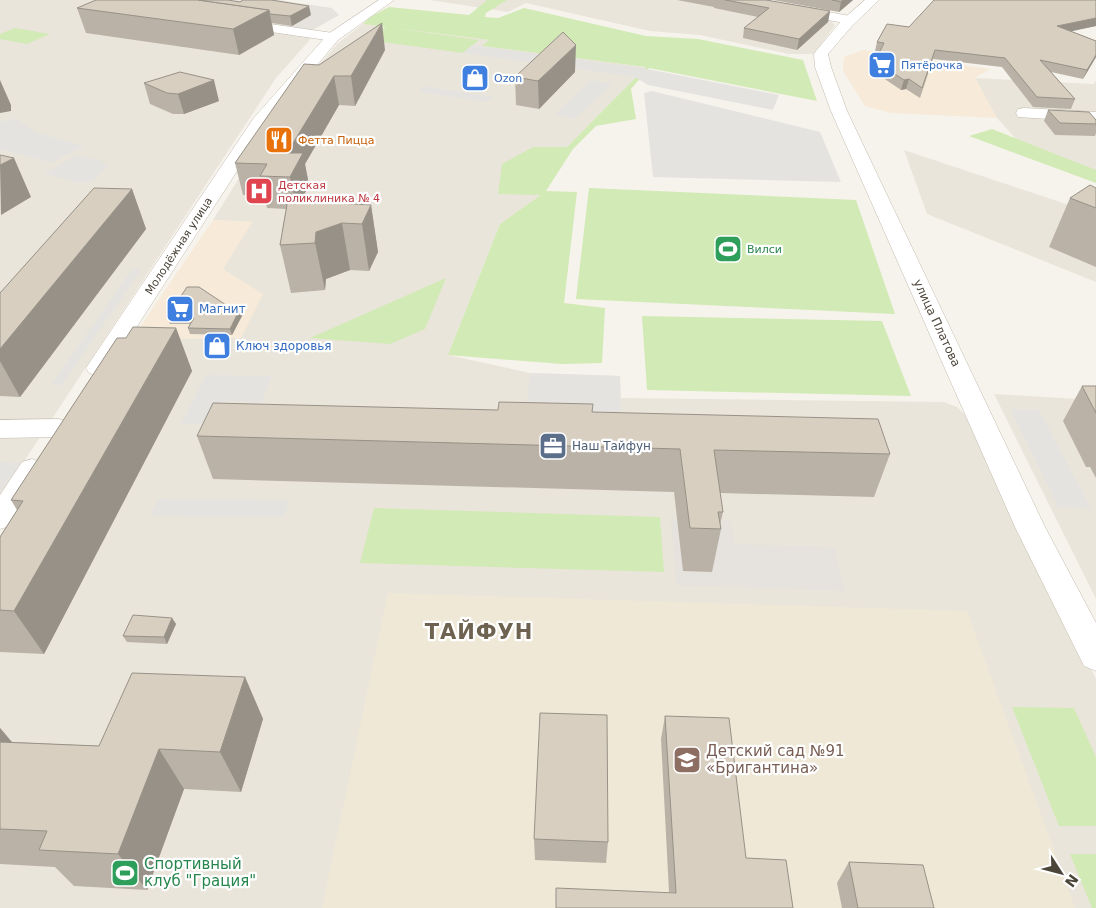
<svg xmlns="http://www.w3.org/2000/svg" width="1096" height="908" font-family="'DejaVu Sans',sans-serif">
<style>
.residential{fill:#eae5da}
.commercial{fill:#f7ead8}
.industrial{fill:#e6e2dd}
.education{fill:#efe8d6}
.green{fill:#d2eab5}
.parking{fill:#e5e3e0}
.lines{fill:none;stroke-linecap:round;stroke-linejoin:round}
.minor-casing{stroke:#c2bbae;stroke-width:1}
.tertiary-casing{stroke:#c2bbae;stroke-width:1}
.minor{fill:#fff;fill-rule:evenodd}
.tertiary{fill:#fff;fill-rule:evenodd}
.wall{fill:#bab2a6}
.shaded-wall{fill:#979187}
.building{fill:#d8cfc1;stroke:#979187}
.labels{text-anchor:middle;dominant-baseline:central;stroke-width:4.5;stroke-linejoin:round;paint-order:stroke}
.far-shop-label{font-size:11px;fill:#366cbe;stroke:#fff;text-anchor:start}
.far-food-label{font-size:11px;fill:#c56008;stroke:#fff;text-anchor:start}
.far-health-label{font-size:11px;fill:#be3a42;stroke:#fff;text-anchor:start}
.far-street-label{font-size:11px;fill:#4b4439;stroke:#fff}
.far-leisure-label{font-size:11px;fill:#27864d;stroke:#fff;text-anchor:start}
.shop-label{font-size:12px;fill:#366cbe;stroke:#fff;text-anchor:start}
.street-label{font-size:12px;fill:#4b4439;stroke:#fff}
.service-label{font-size:12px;fill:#4e5e75;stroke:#fff;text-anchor:start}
.near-education-label{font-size:15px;fill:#785e54;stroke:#fff;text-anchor:start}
.near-leisure-label{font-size:15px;fill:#27864d;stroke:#fff;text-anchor:start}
.near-district-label{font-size:21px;font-weight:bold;letter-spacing:1px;fill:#6e6250;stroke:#fff}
</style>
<rect width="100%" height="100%" fill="#f6f3ec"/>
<g class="residential">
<polygon points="0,0 130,0 314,35 276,78 0,498"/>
<polygon points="430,0 727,0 829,19 835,25 814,54 789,54 700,35 650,31 526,3 508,12"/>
<polygon points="363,24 489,40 483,46 646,67 567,147 533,147 542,195 500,224 448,355 530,373 620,376 621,398 944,402 957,407 973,423 1096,679 1096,908 0,908 0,539 222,269 252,222 213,220 276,118 301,86 337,44"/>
<polygon points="975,78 1093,84 1096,81 1096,171 1016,139 997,118"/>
<polygon points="904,150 1096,214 1096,282 927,214"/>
<polygon points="994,394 1096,400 1096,599"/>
</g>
<g class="commercial">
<polygon points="863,50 990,69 975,78 997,118 891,113 865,106 843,71 844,57"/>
<polygon points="213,220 252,222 223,269 263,294 241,338 180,339 120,356"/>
</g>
<g class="industrial">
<polygon points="235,0 278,0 332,8 339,15 309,32 206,15"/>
<polygon points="671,519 731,521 735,544 834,547 845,591 676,585"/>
</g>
<polygon class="education" points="388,593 967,611 1075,908 322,908"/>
<g class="green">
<polygon points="487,0 507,0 486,13 485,17 498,18 524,8 646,36 698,39 803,60 817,101 649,68 631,89 636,119 596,126 573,149 546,191 577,192 564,303 605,308 602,363 562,364 448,355 500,224 541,195 498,194 502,164 533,147 567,147 646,67 482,46 489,40 387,27 479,40 463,53 368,40 386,27 363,24 370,17 389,7 469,15"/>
<polygon points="15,28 50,34 27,44 0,39 0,34"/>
<polygon points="992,129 1096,170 1096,183 969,136"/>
<polygon points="589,188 856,200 895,314 576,299"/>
<polygon points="446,278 425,329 390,344 310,338"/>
<polygon points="642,316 882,321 911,396 647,390"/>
<polygon points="374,508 660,517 664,572 360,563"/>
<polygon points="1012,707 1074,708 1096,757 1096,826 1059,826"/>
<polygon points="1070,854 1096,854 1096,908 1092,908"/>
</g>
<g class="parking">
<polygon points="472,45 642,68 779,95 773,110 648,85 635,77 463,53"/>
<polygon points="591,80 612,84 575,119 555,114"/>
<polygon points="423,86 495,97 486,102 420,92"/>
<polygon points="652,91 820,132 841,182 653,177 644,93"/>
<polygon points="16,118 35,132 84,146 52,163 0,149 0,122"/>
<polygon points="77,155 102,161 107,168 92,181 80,183 44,174"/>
<polygon points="132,269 141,270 62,385 51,385"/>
<polygon points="530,373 620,376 621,418 524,429"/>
<polygon points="206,375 272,376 262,402 223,401 212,425 181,424"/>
<polygon points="1010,409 1039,410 1091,508 1058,507"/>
<polygon points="0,462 20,463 0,492"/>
<polygon points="158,499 290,500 284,517 150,516"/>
</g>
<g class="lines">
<defs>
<g id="minor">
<polygon points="734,0 762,0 850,16 857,20 850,24 740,4"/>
<polygon points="235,19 333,33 340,37 333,41 230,26 228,23"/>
<polygon points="1024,108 1096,112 1096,122 1018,117 1016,113 1018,109"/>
<polygon points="59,419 68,422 72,428 68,434 59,437 0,438 0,420"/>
</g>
<g id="tertiary">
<polygon points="379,0 394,0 338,40 266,126 107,373 98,376 89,373 86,368 253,119 328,34"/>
<polygon points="865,0 879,0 852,26 828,54 831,67 847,111 1045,527 1096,623 1096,671 1084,666 1015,527 831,111 815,67 814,54 816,51 842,20"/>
<polygon points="32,459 42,462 46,469 10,526 0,529 0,495 22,462"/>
</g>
</defs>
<use href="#minor" class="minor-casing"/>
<use href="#tertiary" class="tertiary-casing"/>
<use href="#minor" class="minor"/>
<use href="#tertiary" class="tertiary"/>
</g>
<g class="wall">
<polygon points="677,0 766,0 830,11 828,22 797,50 743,38 744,28 758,17 714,8 714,7"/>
<polygon points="773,0 853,0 839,12"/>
<polygon points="77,8 311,15 292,26 272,23 274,35 239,55 86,33"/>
<polygon points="1096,26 1071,31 1096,41 1096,57 1083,79 1051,72 1075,99 1071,109 1033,107 1002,67 933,59 920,98 906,89 901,90 873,71 875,61 880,52 875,51 877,42 909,27"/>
<polygon points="385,50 355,106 339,105 305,164 309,185 304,194 322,202 371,205 378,252 369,271 350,270 326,279 325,290 291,293 280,245 286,209 267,208 265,196 243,195 235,163 319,65"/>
<polygon points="575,72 539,109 516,105 515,77"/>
<polygon points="144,83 219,101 184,114 173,114 150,104"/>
<polygon points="1048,110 1096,120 1096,133 1095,136 1055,135 1044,121"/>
<polygon points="1096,188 1096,267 1049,247 1070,198"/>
<polygon points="132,189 146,229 20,397 0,396 0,293"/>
<polygon points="226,305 244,312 232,335 190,334 188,328 190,324 170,324 167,317"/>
<polygon points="176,328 192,371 44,654 0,652 0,537 17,510 11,500 126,338"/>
<polygon points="1082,386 1096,386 1096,478 1090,467 1086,467 1063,421"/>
<polygon points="498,410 592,412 890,454 874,497 720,493 723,512 720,525 721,529 712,572 683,571 674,492 213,479 197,436"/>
<polygon points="172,618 176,624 167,644 127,642 123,636"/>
<polygon points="245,677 263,719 241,792 184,789 147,890 74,886 55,867 0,864 0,728 12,742 99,746"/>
<polygon points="665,716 746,858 793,908 669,892 661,739"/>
<polygon points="534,839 608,842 606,863 535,860"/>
<polygon points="849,862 934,908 842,908 837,883"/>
</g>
<g class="shaded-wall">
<polygon points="843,0 853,0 839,12 841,2"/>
<polygon points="309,6 311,15 292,26 290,16"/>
<polygon points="269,10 274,35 239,55 233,29"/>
<polygon points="830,11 828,22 797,50 799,39"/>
<polygon points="1096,18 1096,26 1054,35 1057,26"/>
<polygon points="382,23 385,50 355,106 351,76"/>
<polygon points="576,45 575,72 539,109 538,81"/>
<polygon points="1096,55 1096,57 1083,79 1087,70"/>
<polygon points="334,76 339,105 305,164 309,185 297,209 290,177 287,153"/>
<polygon points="909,79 906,89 901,90 904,80"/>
<polygon points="0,80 11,105 11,111 0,113"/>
<polygon points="214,80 219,101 184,114 178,94"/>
<polygon points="14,158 31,197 1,215 0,165"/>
<polygon points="132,189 146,229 20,397 0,361 0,349"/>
<polygon points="371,205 378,252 369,271 362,224"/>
<polygon points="342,223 350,270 326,279 325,290 315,243 316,232"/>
<polygon points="242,305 244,312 232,335 230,329"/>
<polygon points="176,328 192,371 44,654 14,611"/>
<polygon points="172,618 176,624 167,644 164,637"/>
<polygon points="245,677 263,719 241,792 220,752"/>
<polygon points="0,728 32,766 0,754"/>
<polygon points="159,749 184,789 147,890 118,854"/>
</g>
<g class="building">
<polygon points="96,0 198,0 269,10 233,29 77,8"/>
<polygon points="198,0 228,0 240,2 243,0 271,0 309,6 290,16 270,14 269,10"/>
<polygon points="725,0 766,0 830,11 799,39 744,28 769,8"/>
<polygon points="832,0 843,0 841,2"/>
<polygon points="934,0 1096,0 1096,18 1057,26 1096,41 1096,55 1087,70 1040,60 1075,99 1037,97 1005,58 935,50 922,88 909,79 904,80 875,61 884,43 877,42 887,24 909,27"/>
<polygon points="382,23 351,76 334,76 287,153 303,153 290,177 260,176 267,164 235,163 304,64 319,65"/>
<polygon points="563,32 576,45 538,81 515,77"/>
<polygon points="180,72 214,80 178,94 167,93 144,83"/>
<polygon points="1048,110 1089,112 1096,120 1096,124 1060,123"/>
<polygon points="0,155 14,158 0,165"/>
<polygon points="1090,185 1096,188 1096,208 1070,198"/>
<polygon points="94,188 132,189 0,349 0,293"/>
<polygon points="302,194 312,195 322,202 371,205 362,224 342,223 316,232 315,243 280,245 288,199"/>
<polygon points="187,287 199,287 226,305 242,305 230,329 188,328 194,318 167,317"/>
<polygon points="133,327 176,328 14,611 0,610 0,537 23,501 11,500 117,338 126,338"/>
<polygon points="1082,386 1096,386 1096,413"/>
<polygon points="499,402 593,404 592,412 878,419 890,454 714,450 723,512 718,512 721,529 690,528 680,449 197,436 213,403 498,410"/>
<polygon points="133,615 172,618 164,637 123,636"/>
<polygon points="132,673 245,677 220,752 159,749 118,854 39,850 47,831 0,829 0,742 99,746"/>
<polygon points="540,713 607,715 608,842 534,839"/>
<polygon points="665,716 729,718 746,858 786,860 793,908 556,908 556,888 676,893"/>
<polygon points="849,862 923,865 934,908 858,908"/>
</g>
<defs>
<symbol id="supermarket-square" viewBox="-11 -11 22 22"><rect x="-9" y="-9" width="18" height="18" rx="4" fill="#3f7fe0" stroke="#fff"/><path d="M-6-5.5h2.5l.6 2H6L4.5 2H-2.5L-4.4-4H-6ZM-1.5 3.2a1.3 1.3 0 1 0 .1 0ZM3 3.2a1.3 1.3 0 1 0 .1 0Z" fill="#fff"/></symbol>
<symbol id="shop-square" viewBox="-11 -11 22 22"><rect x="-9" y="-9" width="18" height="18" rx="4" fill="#3f7fe0" stroke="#fff"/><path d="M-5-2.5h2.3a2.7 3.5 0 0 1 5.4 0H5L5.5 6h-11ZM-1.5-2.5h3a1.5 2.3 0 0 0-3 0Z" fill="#fff"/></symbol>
<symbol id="restaurant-square" viewBox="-11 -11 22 22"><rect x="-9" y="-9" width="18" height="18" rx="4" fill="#e8710a" stroke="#fff"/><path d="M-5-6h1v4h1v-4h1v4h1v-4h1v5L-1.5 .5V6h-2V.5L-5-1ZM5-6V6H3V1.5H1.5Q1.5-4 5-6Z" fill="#fff"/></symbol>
<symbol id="hospital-square" viewBox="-11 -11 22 22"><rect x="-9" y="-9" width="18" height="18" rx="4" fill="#e0444e" stroke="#fff"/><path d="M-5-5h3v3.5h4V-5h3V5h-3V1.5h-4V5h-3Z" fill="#fff"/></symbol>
<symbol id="stadium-square" viewBox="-11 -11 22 22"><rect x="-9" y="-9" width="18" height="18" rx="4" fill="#2e9e5b" stroke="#fff"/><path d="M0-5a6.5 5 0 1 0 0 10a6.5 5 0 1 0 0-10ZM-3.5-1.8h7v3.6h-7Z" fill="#fff"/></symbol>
<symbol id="office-square" viewBox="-11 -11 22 22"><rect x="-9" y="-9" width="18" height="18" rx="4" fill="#5c6f8a" stroke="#fff"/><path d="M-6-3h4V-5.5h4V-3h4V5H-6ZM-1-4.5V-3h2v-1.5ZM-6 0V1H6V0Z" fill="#fff"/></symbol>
<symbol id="school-square" viewBox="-11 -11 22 22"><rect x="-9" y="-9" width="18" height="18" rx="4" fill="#8d6e63" stroke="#fff"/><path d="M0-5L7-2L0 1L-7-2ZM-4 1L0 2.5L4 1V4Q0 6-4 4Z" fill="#fff"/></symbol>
</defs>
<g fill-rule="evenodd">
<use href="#supermarket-square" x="866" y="49" width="32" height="32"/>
<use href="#shop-square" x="459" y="62" width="32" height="32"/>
<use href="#restaurant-square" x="263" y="124" width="32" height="32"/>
<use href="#hospital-square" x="243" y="175" width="32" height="32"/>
<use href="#stadium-square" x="712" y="233" width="32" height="32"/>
<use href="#supermarket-square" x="164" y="293" width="32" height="32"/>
<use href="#shop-square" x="201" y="330" width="32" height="32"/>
<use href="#office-square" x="537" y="430" width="32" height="32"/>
<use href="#school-square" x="671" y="744" width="32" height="32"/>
<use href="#stadium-square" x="109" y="857" width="32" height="32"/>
</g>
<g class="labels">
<g class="far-shop-label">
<text x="901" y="65">Пятёрочка</text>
<text x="494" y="78">Ozon</text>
</g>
<g class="far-food-label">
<text x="298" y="140">Фетта Пицца</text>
</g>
<g class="far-health-label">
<text x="278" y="185">Детская<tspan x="278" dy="13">поликлиника № 4</tspan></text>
</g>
<g class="far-street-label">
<text transform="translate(179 246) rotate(-57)">Молодёжная улица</text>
</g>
<g class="far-leisure-label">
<text x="747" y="249">Вилси</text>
</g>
<g class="shop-label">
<text x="199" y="309">Магнит</text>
<text x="236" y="346">Ключ здоровья</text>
</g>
<g class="street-label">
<text transform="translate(937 323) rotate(65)">улица Платова</text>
</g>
<g class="service-label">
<text x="572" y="446">Наш Тайфун</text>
</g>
<g class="near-education-label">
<text x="706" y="751">Детский сад №91<tspan x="706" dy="17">«Бригантина»</tspan></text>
</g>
<g class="near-leisure-label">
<text x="144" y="864">Спортивный<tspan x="144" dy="17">клуб "Грация"</tspan></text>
</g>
<g class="near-district-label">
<text x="479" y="632">ТАЙФУН</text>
</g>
</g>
<g transform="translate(1061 873) rotate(126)" stroke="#ffffff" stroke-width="4" paint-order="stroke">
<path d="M0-4L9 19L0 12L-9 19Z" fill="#4b4439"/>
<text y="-8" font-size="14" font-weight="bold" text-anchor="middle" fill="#4b4439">N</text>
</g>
</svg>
